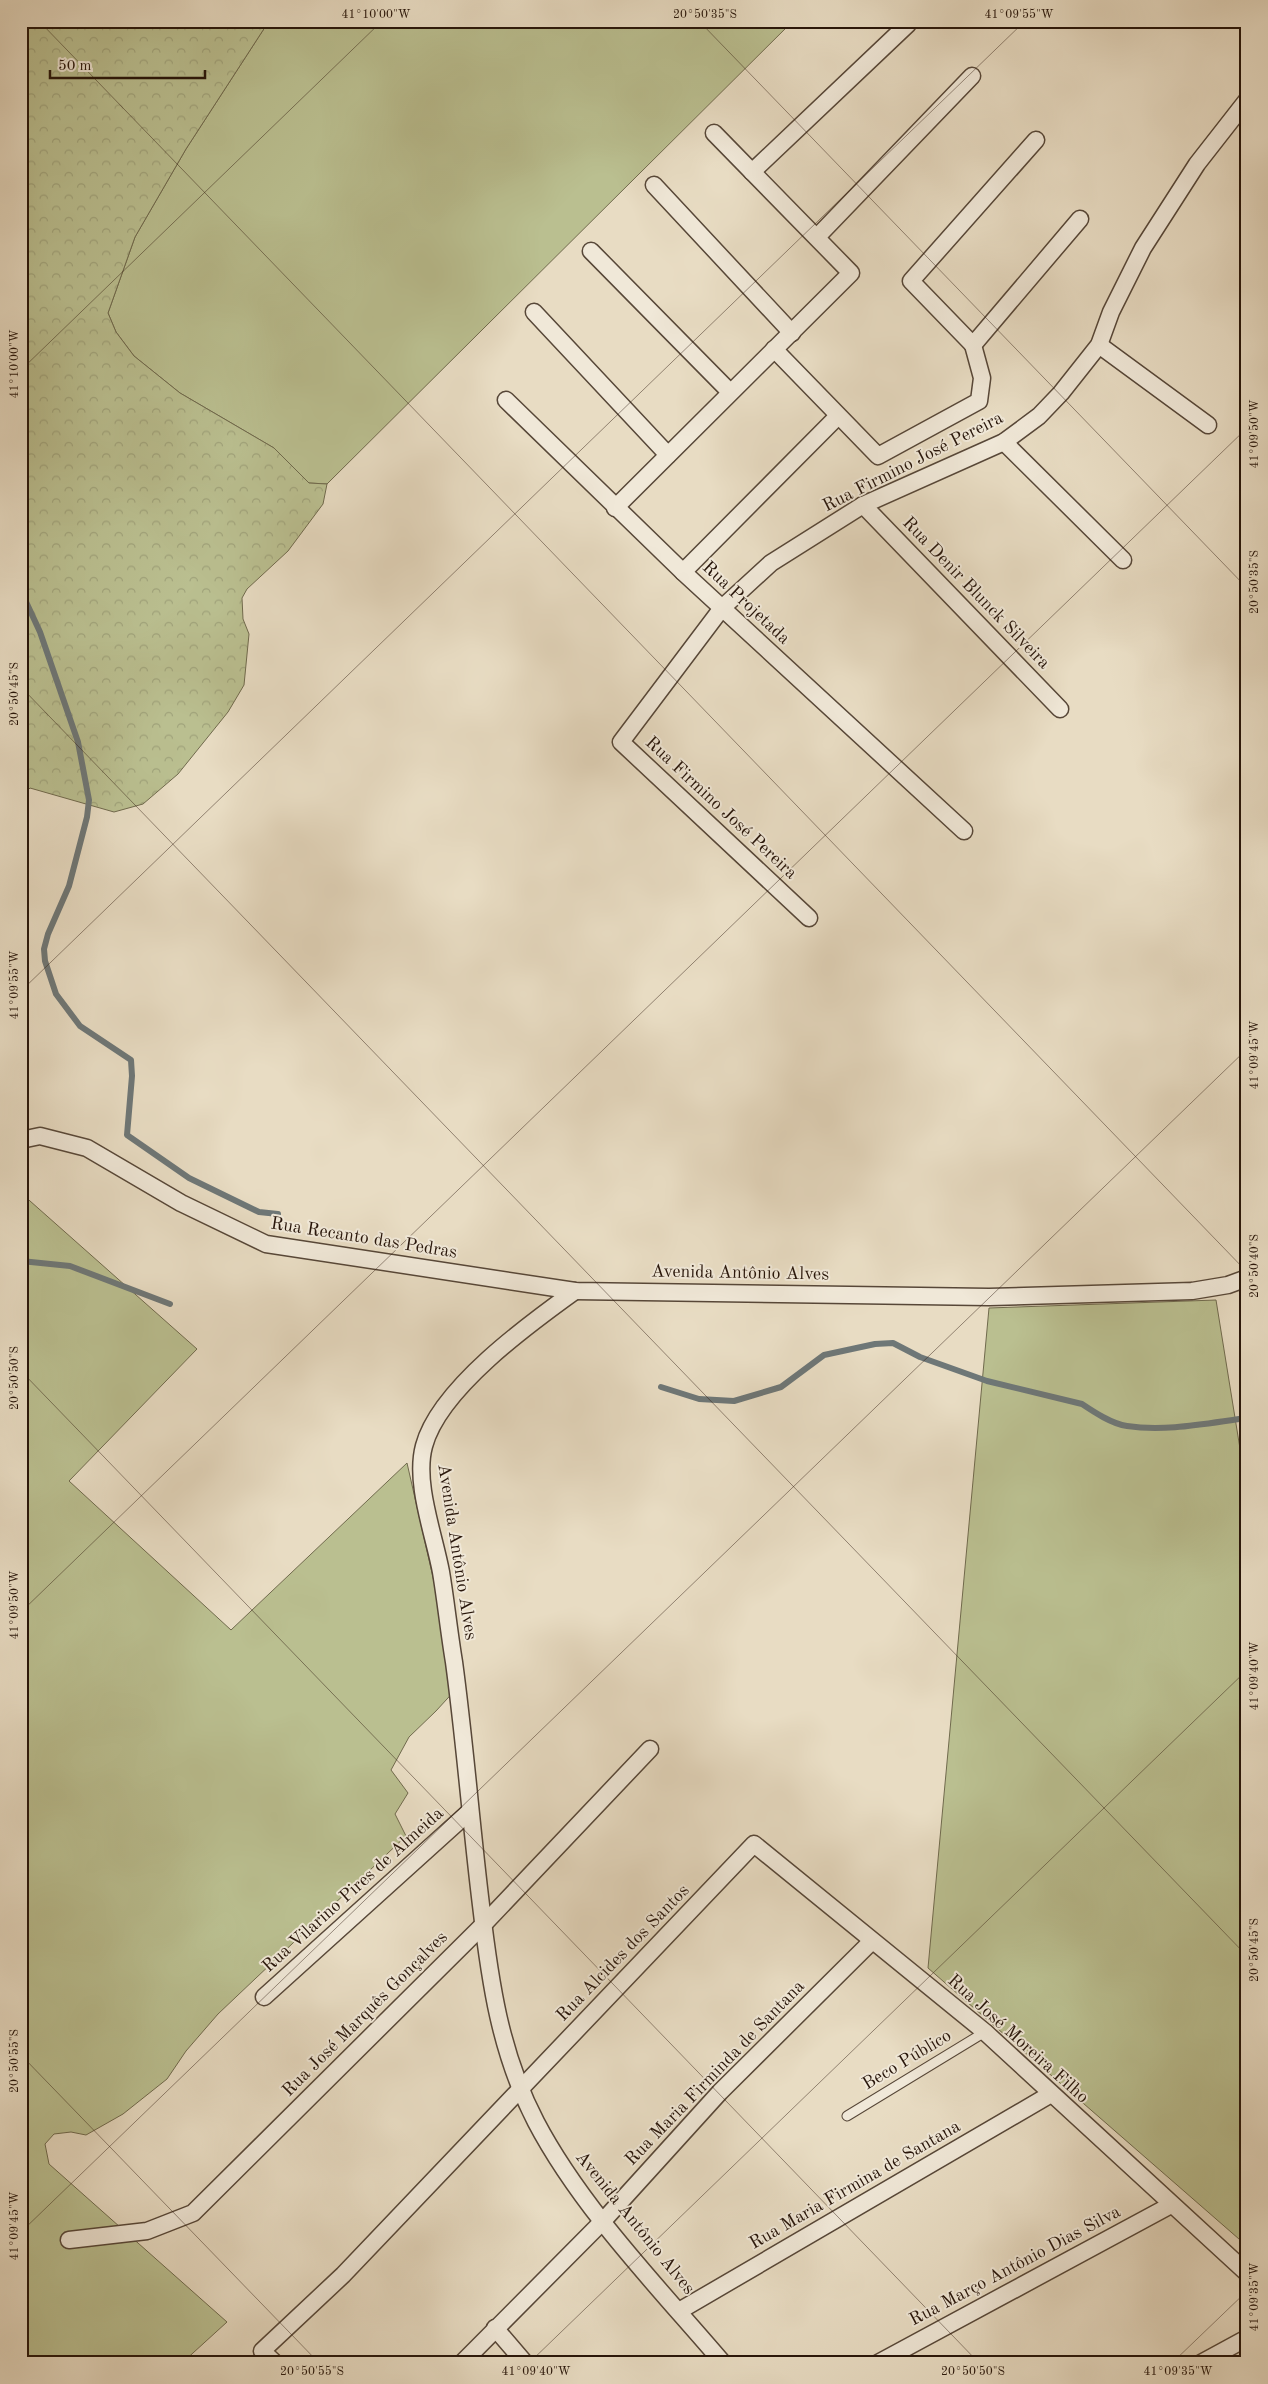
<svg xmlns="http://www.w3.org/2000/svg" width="1268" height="2384" font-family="'Old Standard TT',serif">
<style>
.green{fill:#babf90;stroke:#706a4d}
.forest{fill:url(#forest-crowns);stroke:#706a4d}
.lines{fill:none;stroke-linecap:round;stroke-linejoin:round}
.stream{stroke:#6e7777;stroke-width:6}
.service-casing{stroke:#574738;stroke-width:11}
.minor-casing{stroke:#574738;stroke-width:19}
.service{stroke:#f0e8d8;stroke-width:9}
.minor{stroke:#f0e8d8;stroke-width:16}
.ticks{fill:none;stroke:#27150a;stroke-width:1;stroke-opacity:0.45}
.labels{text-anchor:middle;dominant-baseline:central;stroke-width:4;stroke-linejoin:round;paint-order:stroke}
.street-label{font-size:18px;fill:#27150a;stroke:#f0e8d8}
.neatline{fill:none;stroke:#27150a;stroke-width:2}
.ticks-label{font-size:12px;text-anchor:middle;fill:#27150a}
</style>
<defs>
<pattern id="forest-crowns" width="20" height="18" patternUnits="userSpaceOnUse" patternTransform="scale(1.25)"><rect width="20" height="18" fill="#babf90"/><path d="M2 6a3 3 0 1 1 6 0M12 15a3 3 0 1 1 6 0" fill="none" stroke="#a0a37b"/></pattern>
</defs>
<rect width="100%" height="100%" fill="#e8dcc3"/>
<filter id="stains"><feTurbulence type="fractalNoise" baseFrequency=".004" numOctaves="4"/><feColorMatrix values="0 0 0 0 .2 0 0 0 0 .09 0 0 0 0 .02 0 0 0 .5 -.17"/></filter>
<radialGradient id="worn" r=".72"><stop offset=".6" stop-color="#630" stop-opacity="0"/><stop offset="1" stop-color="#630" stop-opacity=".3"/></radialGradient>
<g class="green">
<polygon points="269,21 793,21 327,484 309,483 274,448 180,393 134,356 116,332 108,313 135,237 186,149"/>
<polygon points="21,1193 197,1349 69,1481 231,1630 407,1463 458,1687 436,1711 409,1737 391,1770 408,1793 395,1814 406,1836 218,2014 186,2051 167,2079 123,2114 86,2135 71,2132 54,2134 45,2144 49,2164 227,2322 182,2363 21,2363"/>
<polygon points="1216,1300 1247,1492 1247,2246 928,1968 989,1308"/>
</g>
<polygon class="forest" points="21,21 269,21 186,149 135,237 108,313 116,332 134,356 180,393 274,448 309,483 327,484 323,504 288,551 247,589 242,598 243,619 249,634 244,685 228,712 178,774 143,804 114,812 30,788 21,797"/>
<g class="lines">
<g class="stream">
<polyline points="21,591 40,632 78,742 89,800 87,817 69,886 48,934 44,949 45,961 56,994 80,1026 131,1060 132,1076 127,1135 189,1178 259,1212 278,1214"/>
<polyline points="21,1261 70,1266 170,1304"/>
<path d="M661,1387L699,1399L734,1401L781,1387L824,1355L875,1344L893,1343L920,1357L987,1381L1082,1404C1094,1412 1112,1424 1127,1426C1166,1432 1208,1423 1247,1418"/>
</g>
<defs>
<polyline id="service" points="847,2116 985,2032"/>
<g id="minor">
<polyline points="1036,140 911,281 973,345 1080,219"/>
<polyline points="752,172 908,24"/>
<polyline points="654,185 792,333"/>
<polyline points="817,237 972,76"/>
<polyline points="591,251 730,392"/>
<polyline points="534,312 668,455"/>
<polyline points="1099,345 1208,425"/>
<polyline points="774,349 878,456 979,401 982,378 973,345"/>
<polyline points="506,400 683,572 964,831"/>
<polyline points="1004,442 1123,560"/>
<polyline points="863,505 1060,709"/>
<polyline points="615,508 851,273 714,133"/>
<polyline points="683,572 838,416"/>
<polyline points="809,918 621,742 722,608 771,563 863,505 1004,442 1039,416 1061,393 1099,345 1111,312 1143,248 1197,164 1247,100"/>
<polyline points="21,1140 40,1136 87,1148 181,1203 266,1244 575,1291 989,1297 1192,1291 1228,1285 1247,1278"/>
<path d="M575,1291C529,1324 439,1389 424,1446C414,1483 434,1534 441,1572C446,1602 449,1632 454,1662C465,1743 471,1824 481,1905C490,1982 500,2053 536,2122C581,2208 660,2289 723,2363"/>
<polyline points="264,1997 469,1812"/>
<polyline points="69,2240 147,2231 193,2213 483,1925 650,1749"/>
<polyline points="679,2311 1051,2094"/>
<polyline points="495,2328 525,2363"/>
<polyline points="275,2363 262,2351 343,2275 754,1844 985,2032 1247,2273"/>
<polyline points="462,2363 603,2221 720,2092 872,1941"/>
<polyline points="878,2363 1171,2205"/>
<polyline points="1201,2363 1247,2338"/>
</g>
</defs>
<use href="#service" class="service-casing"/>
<use href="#minor" class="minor-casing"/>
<use href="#service" class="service"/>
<use href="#minor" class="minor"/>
</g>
<path class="ticks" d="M39,21L1247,1272M699,21L1247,588M21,370L382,21M21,687L1247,1956M21,991L1025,21M21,1371L979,2363M21,1612L1247,428M21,2055L319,2363M21,2232L1247,1049M529,2363L1247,1670M1172,2363L1247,2291"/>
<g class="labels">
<g class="street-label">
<text transform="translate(913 462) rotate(-27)">Rua Firmino José Pereira</text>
<text transform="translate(976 593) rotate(46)">Rua Denir Blunck Silveira</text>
<text transform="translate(746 603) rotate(43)">Rua Projetada</text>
<text transform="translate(721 808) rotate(43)">Rua Firmino José Pereira</text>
<text transform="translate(364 1238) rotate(9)">Rua Recanto das Pedras</text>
<text transform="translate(740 1273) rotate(1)">Avenida Antônio Alves</text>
<text transform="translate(457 1552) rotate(81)">Avenida Antônio Alves</text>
<text transform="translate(353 1890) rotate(-42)">Rua Vilarino Pires de Almeida</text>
<text transform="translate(623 1953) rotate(-46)">Rua Alcides dos Santos</text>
<text transform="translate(365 2014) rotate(-45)">Rua José Marquês Gonçalves</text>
<text transform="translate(1018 2039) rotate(42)">Rua José Moreira Filho</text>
<text transform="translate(907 2060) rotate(-31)">Beco Público</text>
<text transform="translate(715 2073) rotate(-46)">Rua Maria Firminda de Santana</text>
<text transform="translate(855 2185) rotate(-30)">Rua Maria Firmina de Santana</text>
<text transform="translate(635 2223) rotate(51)">Avenida Antônio Alves</text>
<text transform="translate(1015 2266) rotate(-28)">Rua Março Antônio Dias Silva</text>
</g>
</g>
<rect width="1268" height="2384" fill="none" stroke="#e8dcc3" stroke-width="55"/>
<path d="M50 70v8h155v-8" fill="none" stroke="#27150a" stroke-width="2.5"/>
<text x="58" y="70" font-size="15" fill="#27150a" stroke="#f0e8d8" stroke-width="4" paint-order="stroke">50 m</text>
<rect x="28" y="28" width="1212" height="2328" class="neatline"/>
<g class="ticks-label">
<text x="376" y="18">41°10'00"W</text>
<text x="705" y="18">20°50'35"S</text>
<text x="1019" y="18">41°09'55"W</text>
<text transform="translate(14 364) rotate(-90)" y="4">41°10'00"W</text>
<text transform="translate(1254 434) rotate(-90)" y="4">41°09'50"W</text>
<text transform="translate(1254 582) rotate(-90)" y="4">20°50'35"S</text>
<text transform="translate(14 694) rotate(-90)" y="4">20°50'45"S</text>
<text transform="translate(14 985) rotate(-90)" y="4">41°09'55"W</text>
<text transform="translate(1254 1055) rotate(-90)" y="4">41°09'45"W</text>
<text transform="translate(1254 1266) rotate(-90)" y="4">20°50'40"S</text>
<text transform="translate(14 1378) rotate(-90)" y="4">20°50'50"S</text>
<text transform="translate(14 1605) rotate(-90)" y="4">41°09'50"W</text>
<text transform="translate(1254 1676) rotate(-90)" y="4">41°09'40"W</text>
<text transform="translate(1254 1950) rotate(-90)" y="4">20°50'45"S</text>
<text transform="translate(14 2061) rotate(-90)" y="4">20°50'55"S</text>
<text transform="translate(14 2226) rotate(-90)" y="4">41°09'45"W</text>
<text transform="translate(1254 2297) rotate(-90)" y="4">41°09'35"W</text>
<text x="312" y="2375">20°50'55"S</text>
<text x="536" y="2375">41°09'40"W</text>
<text x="973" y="2375">20°50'50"S</text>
<text x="1178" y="2375">41°09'35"W</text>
</g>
<rect width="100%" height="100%" filter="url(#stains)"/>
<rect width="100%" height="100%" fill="url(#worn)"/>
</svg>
